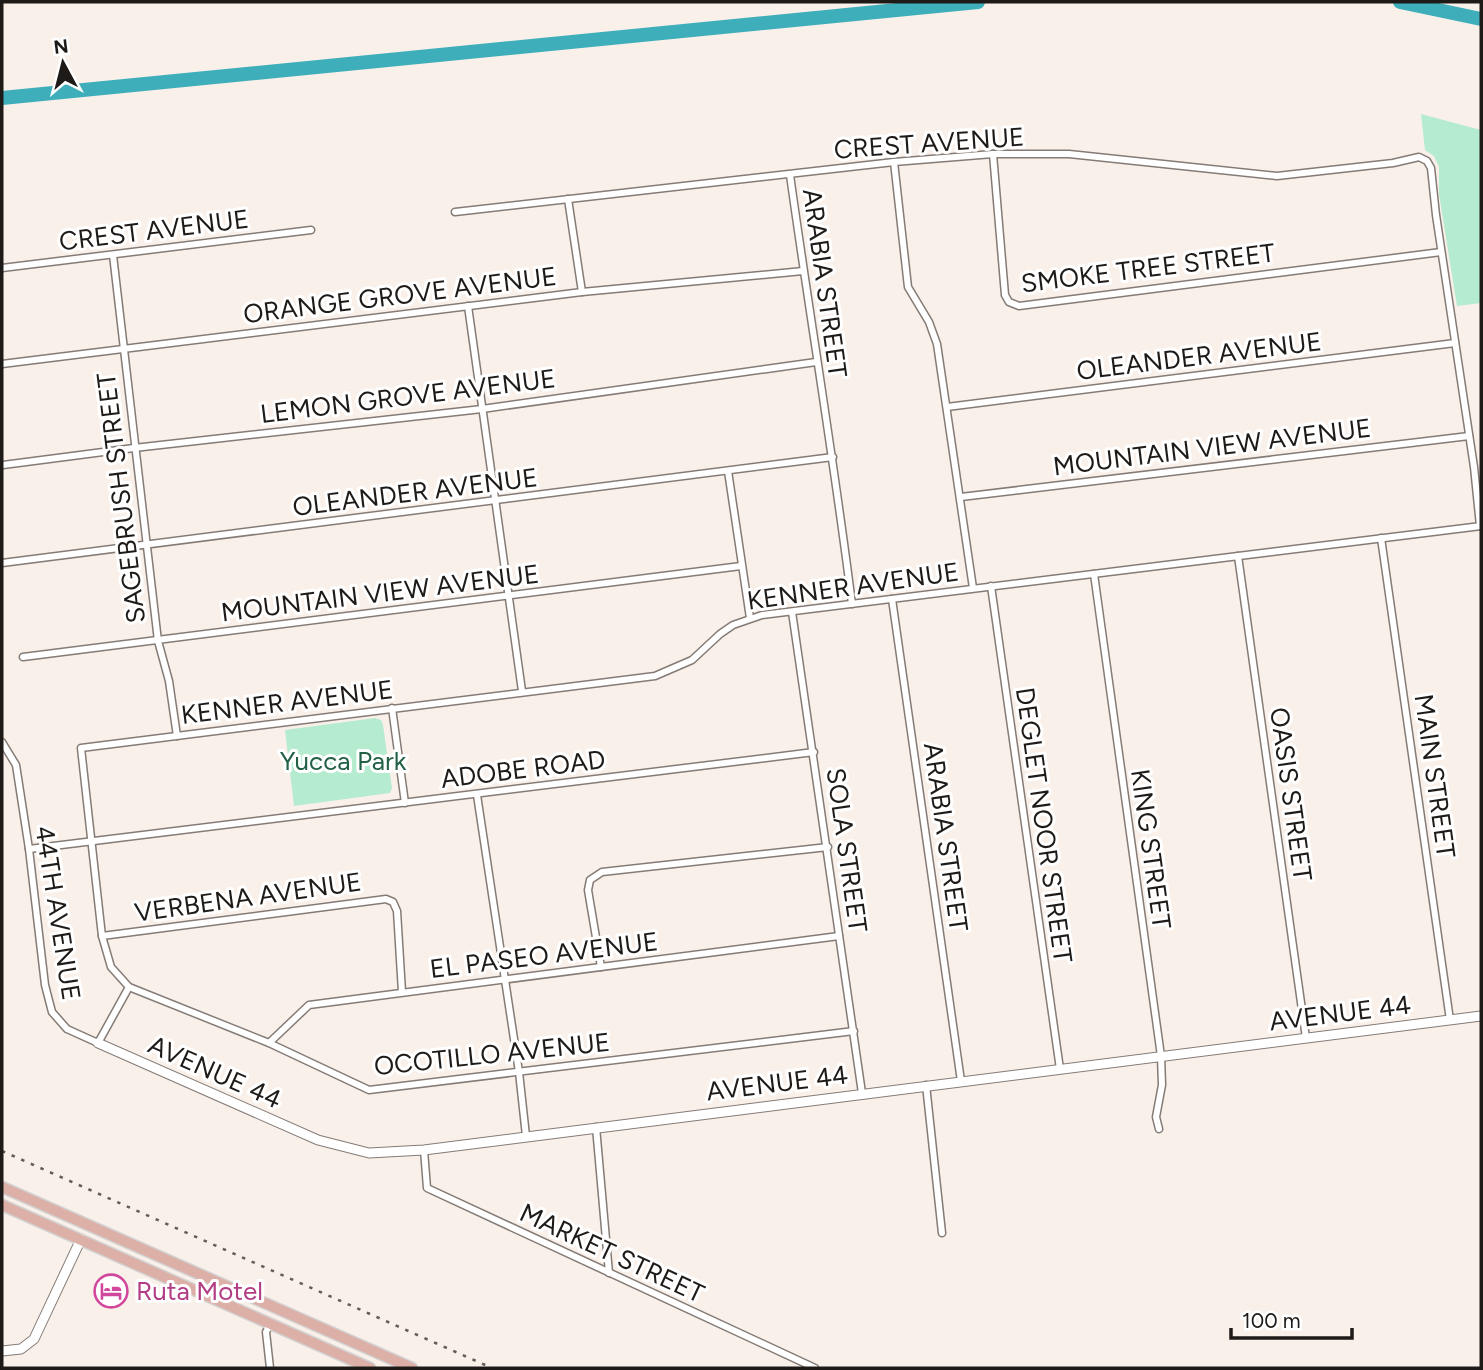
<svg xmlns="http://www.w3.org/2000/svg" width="1483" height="1370" font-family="Figtree,sans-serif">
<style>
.green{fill:#b5ebcf}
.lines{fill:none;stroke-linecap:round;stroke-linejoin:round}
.river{stroke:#3eaeba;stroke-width:14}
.street-casing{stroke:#847b76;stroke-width:9}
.secondary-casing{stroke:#847b76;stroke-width:11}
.primary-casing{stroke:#d2d1d1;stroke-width:13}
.street{stroke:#fff;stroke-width:6}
.secondary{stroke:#fff;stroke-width:9}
.primary{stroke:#dcafa7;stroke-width:10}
.rail{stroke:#635d5a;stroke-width:2.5;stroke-dasharray:3.5 7;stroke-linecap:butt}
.labels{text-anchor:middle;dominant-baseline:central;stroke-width:6;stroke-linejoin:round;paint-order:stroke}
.street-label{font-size:26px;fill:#1e1a18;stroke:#fff}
.park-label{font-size:26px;fill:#236046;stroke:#fff}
.hotel-label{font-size:26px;fill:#b23c85;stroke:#fff;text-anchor:start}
</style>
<rect width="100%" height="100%" fill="#faf0ea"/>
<g class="green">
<polygon points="1421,114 1481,130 1481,303 1457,306 1439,194 1439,167 1434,156 1425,150"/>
<polygon points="375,718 381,720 383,725 392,788 390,793 294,806 285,730"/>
</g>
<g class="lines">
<g class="river">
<polyline points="1400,2 1481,19"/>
<polyline points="2,98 978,2"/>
</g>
<defs>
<g id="street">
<polyline points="993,154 1005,295 1009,302 1019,306 1441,252"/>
<polyline points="894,162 908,287 929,322 937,344 973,588"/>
<path d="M790,175C810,318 834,460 852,604"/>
<polyline points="568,199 582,292"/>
<polyline points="455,212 894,162 993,154 1069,154 1277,176 1393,163 1419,157 1427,161 1431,168 1436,215 1474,467 1480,526"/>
<polyline points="113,255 158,641 169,681 177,736"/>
<polyline points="2,268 311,230"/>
<polyline points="468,306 522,691"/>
<polyline points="2,364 582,292 803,271"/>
<polyline points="947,407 1455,343"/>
<polyline points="3,465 134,448 482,409 816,362"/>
<polyline points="728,471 750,618"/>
<polyline points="961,497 1469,436"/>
<polyline points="1381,538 1450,1020"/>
<polyline points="1238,556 1306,1038"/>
<polyline points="2,563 833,457"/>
<polyline points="1094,574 1161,1056 1162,1085 1156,1117 1159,1129"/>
<polyline points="991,586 1060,1069"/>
<polyline points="892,599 961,1081"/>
<polyline points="792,612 862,1093"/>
<polyline points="23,657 741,566"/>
<polyline points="392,708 405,803"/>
<polyline points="2,742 16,765 29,849 45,985 52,1012 67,1029 98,1043 129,987"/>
<polyline points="477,795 519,1072 526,1136"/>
<polyline points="29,849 814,752"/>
<polyline points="102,936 386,899 393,902 397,911 402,992"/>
<polyline points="601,967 588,890 590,880 602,872 828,847"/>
<polyline points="854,1031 369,1090 269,1043 129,987 111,967 102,936 81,748 655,676 692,660 720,634 733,625 762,615 1481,526"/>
<polyline points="269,1043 309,1005 839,936"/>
<polyline points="926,1085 942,1233"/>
<polyline points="596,1127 609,1273"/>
<polyline points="424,1150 427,1188 815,1368"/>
<polyline points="270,1324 266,1332 270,1368"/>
</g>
<g id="secondary">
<polyline points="98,1043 318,1140 369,1153 424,1150 1481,1016"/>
<polyline points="2,1351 21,1349 34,1339 81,1239"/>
</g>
<g id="primary">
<polyline points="2,1187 412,1368"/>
<polyline points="2,1205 370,1368"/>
</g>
</defs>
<use href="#street" class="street-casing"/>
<use href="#secondary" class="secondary-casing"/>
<use href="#primary" class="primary-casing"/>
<use href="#street" class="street"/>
<use href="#secondary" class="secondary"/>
<use href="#primary" class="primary"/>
<polyline class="rail" points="2,1151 492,1368"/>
</g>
<defs>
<symbol id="hotel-ring" viewBox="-11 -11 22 22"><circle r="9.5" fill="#fff" stroke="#d1479c" stroke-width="1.5"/><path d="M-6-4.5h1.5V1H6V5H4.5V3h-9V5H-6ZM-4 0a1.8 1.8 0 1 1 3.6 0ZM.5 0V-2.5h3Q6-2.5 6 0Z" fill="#d1479c"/></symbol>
</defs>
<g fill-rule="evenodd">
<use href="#hotel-ring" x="92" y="1272" width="38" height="38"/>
</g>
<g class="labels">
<g class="street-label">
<text transform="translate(929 143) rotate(-4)">CREST AVENUE</text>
<text transform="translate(154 230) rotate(-7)">CREST AVENUE</text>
<text transform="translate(1148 268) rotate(-7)">SMOKE TREE STREET</text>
<text transform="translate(825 283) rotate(82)">ARABIA STREET</text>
<text transform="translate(400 295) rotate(-7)">ORANGE GROVE AVENUE</text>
<text transform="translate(1199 356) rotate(-7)">OLEANDER AVENUE</text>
<text transform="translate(408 396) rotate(-7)">LEMON GROVE AVENUE</text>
<text transform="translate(1212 447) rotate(-7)">MOUNTAIN VIEW AVENUE</text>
<text transform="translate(415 492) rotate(-7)">OLEANDER AVENUE</text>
<text transform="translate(121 498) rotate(-97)">SAGEBRUSH STREET</text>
<text transform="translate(853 586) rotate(-8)">KENNER AVENUE</text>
<text transform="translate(380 593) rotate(-7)">MOUNTAIN VIEW AVENUE</text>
<text transform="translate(287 702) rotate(-7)">KENNER AVENUE</text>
<text transform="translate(523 769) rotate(-7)">ADOBE ROAD</text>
<text transform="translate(1435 776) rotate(82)">MAIN STREET</text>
<text transform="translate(1291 794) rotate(82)">OASIS STREET</text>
<text transform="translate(1044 825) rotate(82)">DEGLET NOOR STREET</text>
<text transform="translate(946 837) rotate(82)">ARABIA STREET</text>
<text transform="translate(1151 849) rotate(82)">KING STREET</text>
<text transform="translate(847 850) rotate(82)">SOLA STREET</text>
<text transform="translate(248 897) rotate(-8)">VERBENA AVENUE</text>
<text transform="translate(58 913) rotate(81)">44TH AVENUE</text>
<text transform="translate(544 955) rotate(-7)">EL PASEO AVENUE</text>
<text transform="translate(1340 1013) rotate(-7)">AVENUE 44</text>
<text transform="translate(492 1054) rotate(-6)">OCOTILLO AVENUE</text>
<text transform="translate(215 1072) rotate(24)">AVENUE 44</text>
<text transform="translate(777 1083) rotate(-7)">AVENUE 44</text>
<text transform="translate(612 1253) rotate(25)">MARKET STREET</text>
</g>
<g class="park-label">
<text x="343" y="761">Yucca Park</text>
</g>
<g class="hotel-label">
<text x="136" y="1291">Ruta Motel</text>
</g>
</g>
<rect width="1483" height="1370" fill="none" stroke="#1e1a18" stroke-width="7"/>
<g transform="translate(63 63) rotate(353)" stroke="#ffffff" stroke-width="5" paint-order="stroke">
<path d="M0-5L12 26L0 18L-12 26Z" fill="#1e1a18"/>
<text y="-10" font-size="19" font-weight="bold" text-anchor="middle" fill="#1e1a18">N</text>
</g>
<path d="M1231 1328v10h121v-10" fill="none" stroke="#1e1a18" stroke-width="3.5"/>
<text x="1242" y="1328" font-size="21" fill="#1e1a18" stroke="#ffffff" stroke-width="5" paint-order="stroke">100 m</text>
</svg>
